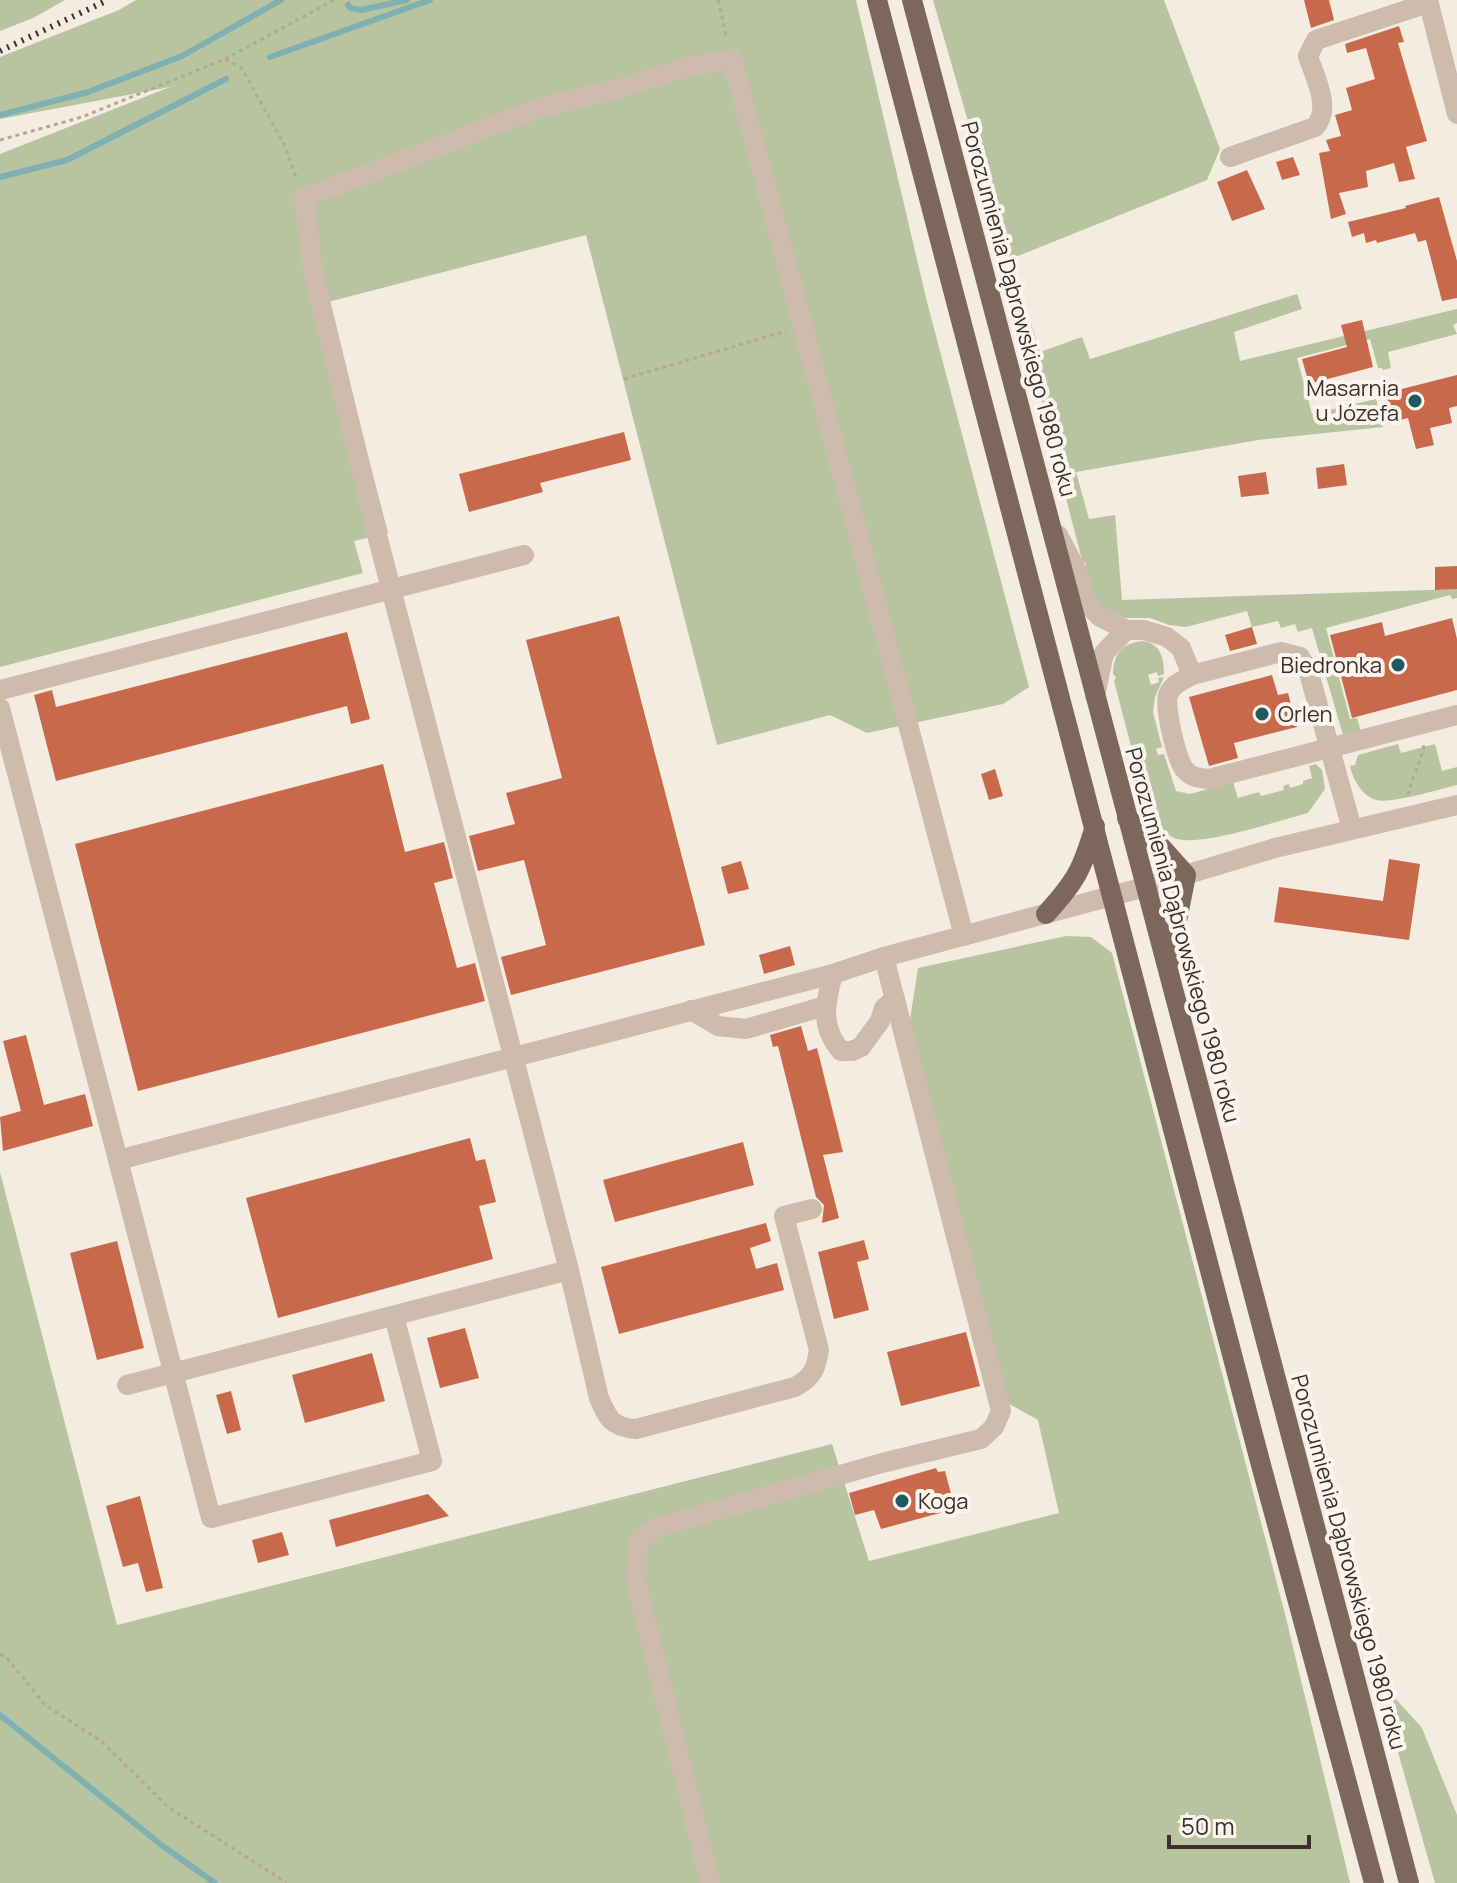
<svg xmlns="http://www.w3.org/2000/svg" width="1457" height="1883" font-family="Manrope,sans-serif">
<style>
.green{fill:#b8c4a0}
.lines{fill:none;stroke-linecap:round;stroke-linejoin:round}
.stream{stroke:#7fb0b2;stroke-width:6}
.building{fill:#c8694b}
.path{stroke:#b9a596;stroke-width:3;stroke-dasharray:4 4;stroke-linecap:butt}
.minor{stroke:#cdbbac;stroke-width:20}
.major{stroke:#7d675c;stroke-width:20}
.rail{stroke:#3b302b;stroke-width:6;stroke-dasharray:2 6;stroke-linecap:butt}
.poi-dot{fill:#1f5a5e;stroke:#fbf5ee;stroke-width:3}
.labels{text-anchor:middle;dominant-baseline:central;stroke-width:8;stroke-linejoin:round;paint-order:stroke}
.street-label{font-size:22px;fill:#3b302b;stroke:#fbf5ee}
.poi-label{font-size:22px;fill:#3b302b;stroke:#fbf5ee;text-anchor:end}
</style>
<rect width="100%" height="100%" fill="#f4ebe1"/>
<g class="green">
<polygon points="0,0 65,0 33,18 0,31"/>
<polygon points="136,0 856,0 927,302 1029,687 1003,704 867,733 830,715 717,745 586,235 328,302 388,533 354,541 363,573 0,667 0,154 170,87 0,119 0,57 119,10"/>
<polygon points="933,0 1164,0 1220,149 1207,180 1008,260"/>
<polygon points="1297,294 1302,309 1234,332 1240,361 1457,309 1457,323 1453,325 1457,334 1388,352 1391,368 1383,370 1382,368 1378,368 1370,339 1297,358 1312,414 1376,399 1383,427 1258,440 1076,472 1089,519 1115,515 1122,600 1457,589 1457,598 1452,599 1450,595 1326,628 1350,719 1357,718 1361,732 1343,735 1312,628 1298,632 1295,624 1281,628 1278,621 1252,627 1247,611 1186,627 1169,625 1150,618 1125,618 1102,607 1094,597 1084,567 1086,564 1082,560 1050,436 1050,431 1021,328 1031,323 1040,352 1082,337 1090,359"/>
<path d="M1143,641C1161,644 1164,658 1164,674L1158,676L1157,672L1148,675L1151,685L1159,682L1158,678L1164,677L1155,697L1153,712L1162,747L1156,749L1158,755L1164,754L1176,791L1190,794L1233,782L1238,798L1259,792L1261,796L1284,790L1283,786L1289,784L1290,788L1303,784V781L1312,778L1309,766L1316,764L1322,770L1325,789L1308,813C1280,820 1194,850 1172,837C1159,830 1157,818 1153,806L1147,807L1114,681L1116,677L1113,674C1114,653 1122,643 1143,641Z"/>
<path d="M1398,744L1401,753L1435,744L1442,771L1457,767V785C1440,789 1391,804 1376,800C1361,795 1353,779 1350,766L1355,765L1358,755Z"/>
<polygon points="1066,936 1091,937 1112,953 1285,1614 1350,1883 0,1883 0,1172 117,1625 832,1444 869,1561 1059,1513 1038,1420 1004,1401 907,1039 918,968"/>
<polygon points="1377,1678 1422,1728 1457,1815 1457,1883 1435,1883"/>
</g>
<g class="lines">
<g class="stream">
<polyline points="348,5 350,8 361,10 407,0"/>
<polyline points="270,57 430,0"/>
<polyline points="0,115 88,92 182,56 281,0"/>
<polyline points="0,177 67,160 226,79"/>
<polyline points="0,1715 164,1847 215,1883"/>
</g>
</g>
<g class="building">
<polygon points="1304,0 1329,0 1334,20 1311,28"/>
<polygon points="1399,26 1404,42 1398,43 1427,141 1406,147 1415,179 1399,182 1394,163 1366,171 1368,187 1339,193 1346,214 1331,219 1319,153 1330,151 1326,140 1341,136 1335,115 1352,110 1346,88 1375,79 1366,48 1347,53 1345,44"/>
<polygon points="1293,157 1300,175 1282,180 1276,162"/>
<polygon points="1247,170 1265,209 1232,221 1217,182"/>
<polygon points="1439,197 1457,261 1457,298 1442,301 1426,240 1418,242 1415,233 1377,243 1376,240 1366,243 1364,233 1352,237 1348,222 1406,208 1405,206"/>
<polygon points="1362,320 1373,367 1309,384 1302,359 1347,347 1341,325"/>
<polygon points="1457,375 1457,406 1449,408 1452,423 1430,428 1434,445 1416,449 1408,418 1393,422 1386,393"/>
<polygon points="624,432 631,460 540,483 543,492 469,512 459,474"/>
<polygon points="1344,464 1347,485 1318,489 1316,468"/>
<polygon points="1266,472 1269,494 1241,497 1238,476"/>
<polygon points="1457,566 1457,589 1435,590 1435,567"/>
<polygon points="619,616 705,945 511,995 501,957 546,945 524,860 478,871 469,836 515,824 506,793 562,778 526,640"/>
<polygon points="1452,618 1457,639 1457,690 1352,718 1330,635 1382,622 1385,636"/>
<polygon points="1252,627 1257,644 1230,651 1225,635"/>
<polygon points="347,632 370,719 351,724 347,706 56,781 34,695 52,690 56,707"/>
<polygon points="1272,675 1278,695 1288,693 1297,727 1234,743 1238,758 1209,766 1189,697"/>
<polygon points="383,764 405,852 444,842 453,878 434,883 457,968 475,963 485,1001 138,1091 75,844"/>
<polygon points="995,769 1003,796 989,800 981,774"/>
<polygon points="1389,859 1420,864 1409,940 1274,922 1279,887 1383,901"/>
<polygon points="741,861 749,889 728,894 721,867"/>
<polygon points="790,946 795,965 764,974 759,955"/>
<polygon points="801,1026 808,1051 817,1048 843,1152 823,1155 839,1218 822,1223 824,1205 816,1197 778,1046 773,1047 770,1035"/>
<polygon points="26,1035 44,1105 85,1094 93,1126 3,1151 0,1117 21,1111 3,1041"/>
<polygon points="470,1138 476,1161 485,1159 496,1202 479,1206 493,1259 278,1318 246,1198"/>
<polygon points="743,1142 754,1185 615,1222 603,1180"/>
<polygon points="766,1223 771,1241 750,1248 756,1269 777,1263 784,1290 619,1334 601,1267"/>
<polygon points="864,1240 869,1259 857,1262 869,1310 834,1319 818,1252"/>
<polygon points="117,1241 144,1348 97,1360 70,1253"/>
<polygon points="465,1328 479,1378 440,1388 427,1338"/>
<polygon points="966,1332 980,1386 901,1406 887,1352"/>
<polygon points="372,1353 385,1401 305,1423 292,1375"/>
<polygon points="231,1391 241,1430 227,1434 216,1395"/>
<polygon points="936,1468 938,1472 945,1471 955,1509 881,1529 874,1510 855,1515 849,1493"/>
<polygon points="428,1494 449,1516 336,1547 329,1520"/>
<polygon points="140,1496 163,1588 146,1592 138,1563 123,1567 106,1506"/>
<polygon points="282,1532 289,1555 258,1563 252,1540"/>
</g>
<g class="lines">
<g class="path">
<polyline points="718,0 727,39"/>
<polyline points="225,59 334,0"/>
<polyline points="0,140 82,117 225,59 241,67 284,144 297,180"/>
<polyline points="624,379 786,331"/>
<path d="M1408,795C1411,779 1424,756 1424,742"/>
<polyline points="0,1654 7,1658 45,1705 101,1741 168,1807 287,1883"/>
</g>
<g class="minor">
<polyline points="1428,0 1457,114"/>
<path d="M1230,157L1315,127C1332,108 1315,78 1308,56L1316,40L1428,3"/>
<polyline points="1058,535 1077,571 1086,602 1099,616 1126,630 1144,630 1167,637 1181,648 1192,675 1281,652 1300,657 1309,673 1352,829"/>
<path d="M1192,675C1182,681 1172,684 1168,695C1164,707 1177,762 1185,770C1192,778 1199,778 1209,779L1457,715"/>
<polyline points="0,690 524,555"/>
<polyline points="1095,696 1104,653 1126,630"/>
<polyline points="0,708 118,1160 833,974 884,957 1145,887 1275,848 1457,805"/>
<path d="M833,974C825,1003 820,1027 841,1051H852L861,1047L880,1021L884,1008L895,999"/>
<polyline points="691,1010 718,1026 746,1029 825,1006"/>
<polyline points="118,1160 211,1518 432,1461 394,1316"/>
<polyline points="569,1270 377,535 313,272 304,198 539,108 621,88 688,67 732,59 964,936"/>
<path d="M127,1385L569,1270L599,1398C608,1419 612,1427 636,1429L795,1387C813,1377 816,1369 819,1350L784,1216L812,1209"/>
<polyline points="710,1883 636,1582 638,1542 655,1528 882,1463 981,1439 994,1427 1001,1411 884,957"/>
</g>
<g class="major">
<polyline points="877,0 1261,1465 1374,1883"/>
<polyline points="912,0 1409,1883"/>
<polyline points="1127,818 1161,847 1186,875 1169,961"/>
<path d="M1046,914C1076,881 1082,870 1095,826"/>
</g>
<polyline class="rail" points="0,51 108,0"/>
</g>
<g class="poi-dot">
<circle cx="1415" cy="401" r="8"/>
<circle cx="1398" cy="665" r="8"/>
<circle cx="1262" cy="714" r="8"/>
<circle cx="902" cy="1501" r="8"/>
</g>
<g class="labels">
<g class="street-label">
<text transform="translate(1019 309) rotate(75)">Porozumienia Dąbrowskiego 1980 roku</text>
<text transform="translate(1183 935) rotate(75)">Porozumienia Dąbrowskiego 1980 roku</text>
<text transform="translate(1349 1562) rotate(75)">Porozumienia Dąbrowskiego 1980 roku</text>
</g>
<g class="poi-label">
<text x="1399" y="388">Masarnia<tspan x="1399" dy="25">u Józefa</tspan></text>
<text x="1382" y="665">Biedronka</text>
<text x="1278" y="714" text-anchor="start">Orlen</text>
<text x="918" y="1501" text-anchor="start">Koga</text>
</g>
</g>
<path d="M1169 1835v12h140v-12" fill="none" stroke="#3b302b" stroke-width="4"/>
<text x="1181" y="1835" font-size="24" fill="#3b302b" stroke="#fbf5ee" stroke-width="6" paint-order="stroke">50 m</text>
</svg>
